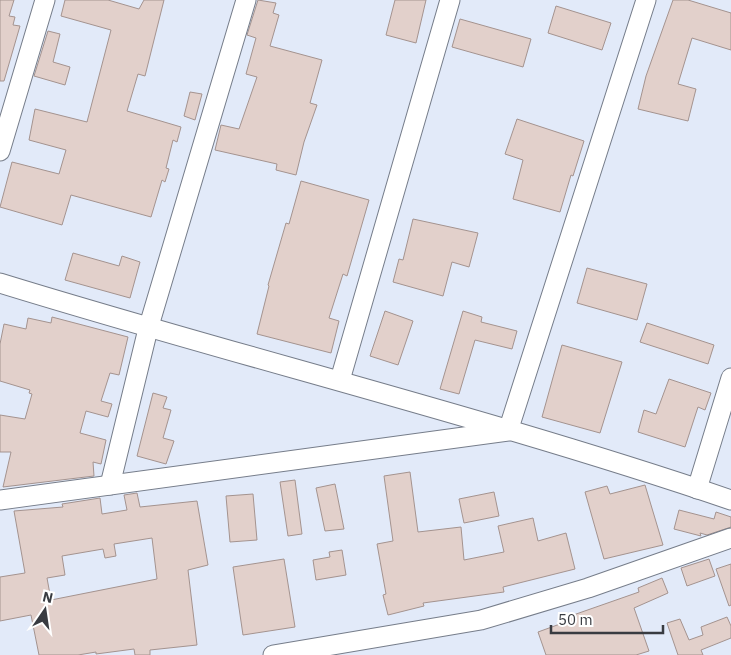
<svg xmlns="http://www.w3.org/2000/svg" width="731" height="655" font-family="'IBM Plex Sans',sans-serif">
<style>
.building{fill:#e2d0cb;stroke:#a4938f;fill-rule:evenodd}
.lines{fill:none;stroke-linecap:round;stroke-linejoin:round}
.minor-casing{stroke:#767d8a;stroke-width:21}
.minor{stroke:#fff;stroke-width:19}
</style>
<rect width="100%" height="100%" fill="#e2eaf9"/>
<g class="building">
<polygon points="0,0 14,0 9,16 15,17 13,25 20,26 4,81 0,81"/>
<polygon points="65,0 108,0 139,9 144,0 164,0 145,76 138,74 127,111 181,127 177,142 173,140 166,168 169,169 165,182 162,180 151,217 71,195 62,225 0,207 12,162 59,174 66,150 29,140 35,109 87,122 111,30 61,16"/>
<polygon points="258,0 276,3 273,13 279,15 270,46 322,60 310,103 317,105 304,142 296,175 276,170 277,164 215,150 221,125 239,129 257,77 246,74 256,38 247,35"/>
<polygon points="395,0 426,0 416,43 386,35"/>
<polygon points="673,0 688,0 731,13 731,50 692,38 678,84 696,89 688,121 638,109 646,76"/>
<polygon points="556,6 611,23 602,50 548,33"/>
<polygon points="460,19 531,39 523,67 452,47"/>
<polygon points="48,31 60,34 53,62 70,67 65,85 34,76"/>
<polygon points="190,92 202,94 195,120 184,116"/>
<polygon points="517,119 584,141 573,176 571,175 560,212 513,199 523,160 505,154"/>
<polygon points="301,181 369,200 347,276 343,274 329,318 339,321 331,353 257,334 269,286 268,285 286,223 289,224"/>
<polygon points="413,219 478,233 469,267 452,262 443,296 393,282 399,259 403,260"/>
<polygon points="73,253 119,266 122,256 140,262 130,298 65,280"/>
<polygon points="587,268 647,284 637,320 577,303"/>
<polygon points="385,311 413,321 398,365 370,356"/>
<polygon points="463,311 482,317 481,322 517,331 512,349 475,340 459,394 440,389"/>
<polygon points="52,317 128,337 119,375 110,373 101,401 112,404 108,417 86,411 80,433 106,440 101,464 93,462 94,476 3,487 11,452 0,452 0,415 25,419 32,394 29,393 30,390 0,381 0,344 4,324 26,329 28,318 51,323"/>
<polygon points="647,323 714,345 708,364 640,342"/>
<polygon points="562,345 622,362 600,433 542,417"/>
<polygon points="669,379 711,393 705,410 698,407 685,447 638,432 644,410 656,414"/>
<polygon points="153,393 167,397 163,408 171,410 163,438 174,441 166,464 137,456"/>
<polygon points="410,472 418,532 461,527 464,560 504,552 498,526 533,518 538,541 566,533 575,569 503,587 504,592 423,603 424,606 388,615 383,595 386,594 377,544 393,541 384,476"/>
<polygon points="295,480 302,534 288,536 280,482"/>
<polygon points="335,484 344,529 325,531 316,488"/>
<polygon points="645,485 663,545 604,559 585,492 607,486 610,494"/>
<polygon points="494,492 499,516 464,523 459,499"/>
<path d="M137,493L140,507L197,501L208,565L188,570L197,645L150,650V655H135L134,649L96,654V652L78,655H39L31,615L0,621V577L25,573L14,511L63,507L62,504L100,498L102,514L127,510L124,495ZM152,538L157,579L51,600L47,578L65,575L62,556L103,549L105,558L116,556L114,544Z"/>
<polygon points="253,494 257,540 230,542 226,496"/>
<polygon points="679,510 714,519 716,512 731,517 731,527 707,535 700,533 701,536 674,529"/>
<polygon points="342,550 346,575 316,580 313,560 330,557 329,552"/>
<polygon points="284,559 295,627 243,635 233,567"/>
<polygon points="709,559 715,576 687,586 681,568"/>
<polygon points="731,564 731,605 729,606 716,569"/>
<polygon points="662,578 668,593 634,608 649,651 636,655 546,655 538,632 560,624 559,620 639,592 638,588"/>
<polygon points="727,617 731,626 731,638 701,650 703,655 678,655 667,623 680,619 689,640 703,635 701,627"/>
</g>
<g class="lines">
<defs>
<g id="minor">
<polyline points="0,151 45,0"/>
<path d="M0,283C243,358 490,418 731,500"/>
<polyline points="340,380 450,0"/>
<polyline points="110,485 148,329 246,0"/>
<polyline points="697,489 731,378"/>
<polyline points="0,500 508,431 646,0"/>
<polyline points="273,655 481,620 588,588 731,538"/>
</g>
</defs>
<use href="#minor" class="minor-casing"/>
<use href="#minor" class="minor"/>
</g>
<g transform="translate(45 610) rotate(13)" stroke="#ffffff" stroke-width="4" paint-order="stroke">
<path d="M0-4L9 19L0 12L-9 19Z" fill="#383b41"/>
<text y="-8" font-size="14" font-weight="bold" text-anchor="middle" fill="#383b41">N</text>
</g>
<path d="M551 625v8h112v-8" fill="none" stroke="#383b41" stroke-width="2.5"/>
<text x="558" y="625" font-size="15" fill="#383b41" stroke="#ffffff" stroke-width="4" paint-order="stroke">50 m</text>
</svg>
